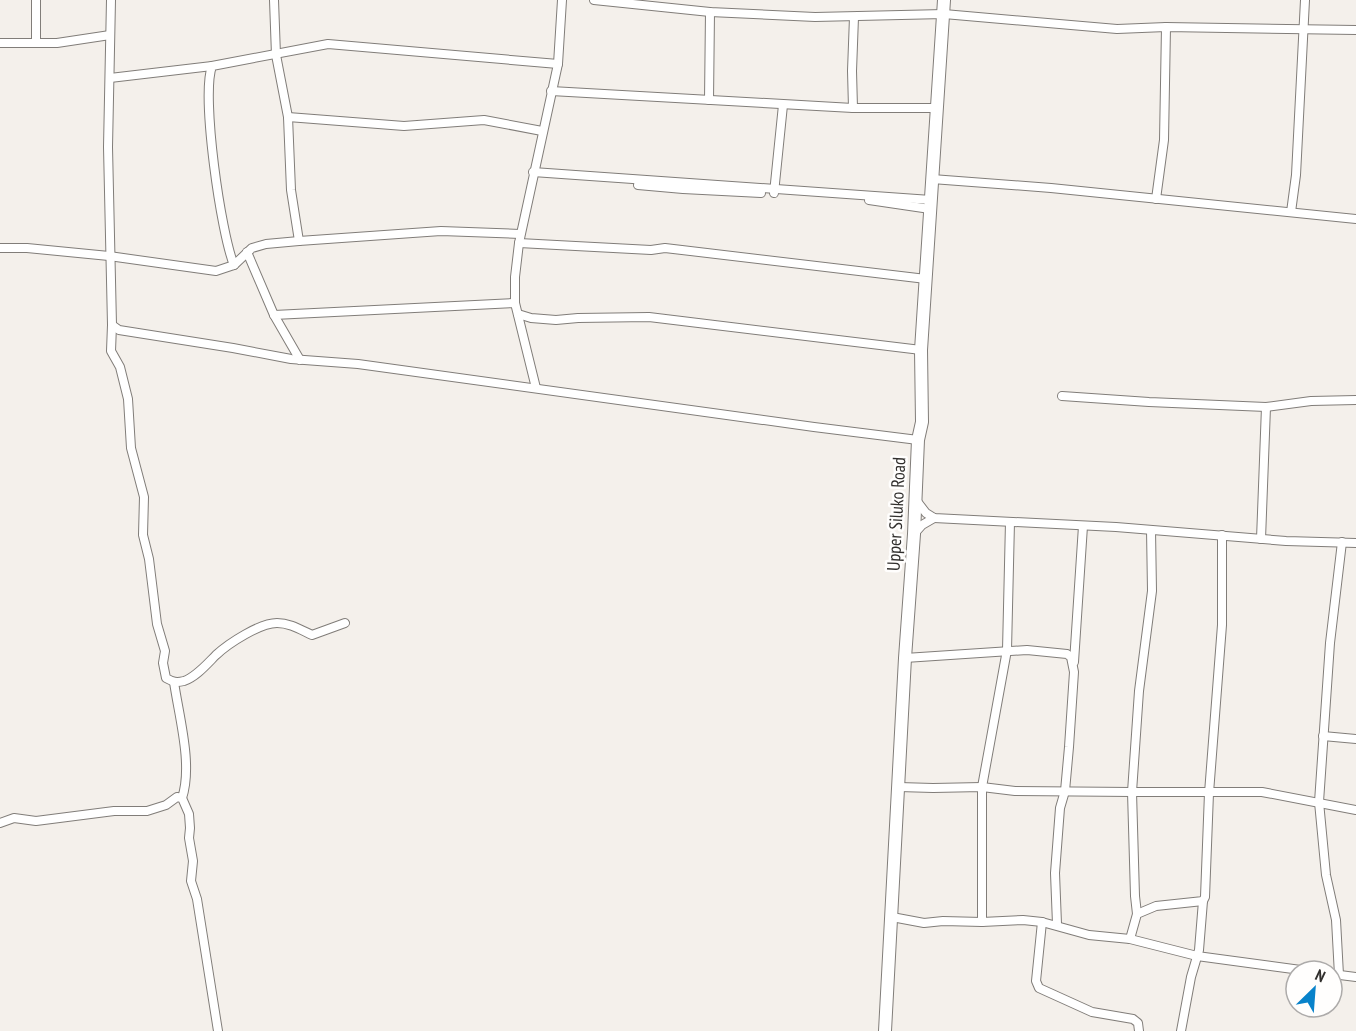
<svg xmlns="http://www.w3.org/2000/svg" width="1356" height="1031" font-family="'PT Sans Narrow',sans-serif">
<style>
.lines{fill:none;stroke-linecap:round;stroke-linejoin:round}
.minor-casing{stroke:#817d79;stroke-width:10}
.primary-casing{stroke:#817d79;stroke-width:14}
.minor{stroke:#fff;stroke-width:8}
.primary{stroke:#fff;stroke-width:12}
.labels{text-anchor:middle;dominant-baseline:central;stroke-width:5;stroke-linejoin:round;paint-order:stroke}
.street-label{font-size:18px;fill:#312f2d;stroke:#fffefd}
</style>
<rect width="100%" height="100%" fill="#f4f0eb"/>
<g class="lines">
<defs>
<g id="minor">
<polyline points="36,0 36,43"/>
<polyline points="111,0 108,147 112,325 119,330 233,348 291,359 358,364 814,427 918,440"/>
<polyline points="274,0 276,55 288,117 291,190 299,241 441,231 520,234"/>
<polyline points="594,0 710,12 815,17 944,14 1117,29 1166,27 1356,30"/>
<polyline points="0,43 57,43 110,35"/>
<polyline points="110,78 212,66"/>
<polyline points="551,91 853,108 938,108"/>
<polyline points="709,100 710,12"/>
<polyline points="853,108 852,71 854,17"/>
<polyline points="288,117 404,126 484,120 542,131"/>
<polyline points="533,172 931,200"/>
<polyline points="932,179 1051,188 1356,219"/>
<polyline points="638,185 683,189 761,193"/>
<polyline points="774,193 783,105"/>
<polyline points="1156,199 1164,140 1166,27"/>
<polyline points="869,200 930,209"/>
<polyline points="1291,212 1296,175 1305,0"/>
<polyline points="519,243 651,250 665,248 926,279"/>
<polyline points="0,248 27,248 109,256 216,271 234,265 252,248 266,244 299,241"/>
<polyline points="247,252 274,315 300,360"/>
<path d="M234,265C221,234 201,96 212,66L328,44L558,64"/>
<polyline points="515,303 515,277 519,243 558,64 562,0"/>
<polyline points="518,314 531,318 556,320 578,318 649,317 921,350"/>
<polyline points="274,315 515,303 536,388"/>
<path d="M112,325L111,351L120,367L128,399L131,448L144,497L143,535L149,559L157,624L165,651L163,663L166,678C173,682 176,683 184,681C196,677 207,664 216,655C229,643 260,623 277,623C290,623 301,630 312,635L345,623"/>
<polyline points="1062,396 1149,402 1266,407 1311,401 1356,400"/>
<polyline points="916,500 926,513 934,518 1116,527 1286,541 1356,543"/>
<polyline points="914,534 922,525 934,518"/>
<polyline points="1261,539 1266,407"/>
<polyline points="905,658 1027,650 1067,654 1071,657 1074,672 1069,747 1065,791 1060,808 1055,873 1057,924"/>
<polyline points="1074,662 1083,526"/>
<path d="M174,682C179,717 193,765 182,798"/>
<polyline points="1323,736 1356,739"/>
<polyline points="899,787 933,788 982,787 1015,791 1132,792 1262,792 1356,810"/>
<polyline points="0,823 14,818 36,821 114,811 147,811 166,805 177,797 182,798 189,814 190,828 189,838 193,861 191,881 197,899 218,1031"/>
<polyline points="1137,914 1135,896 1132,792 1139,691 1152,591 1151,530"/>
<polyline points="892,917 924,923 943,921 982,922 1023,920 1042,922 1089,935 1130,939 1197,956 1308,971"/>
<polyline points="982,922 982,787 1007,650 1010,522"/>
<polyline points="1042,922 1036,981 1039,988 1092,1012 1133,1019 1138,1023 1139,1031"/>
<polyline points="1130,939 1137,914 1156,906 1203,901 1205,897 1209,793 1222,625 1222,535"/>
<polyline points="1332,974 1356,977"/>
<polyline points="1339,975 1336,920 1326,875 1319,802 1330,643 1342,542"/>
<polyline points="1181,1031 1191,977 1199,950 1203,901"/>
</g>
<polyline id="primary" points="885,1031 905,658 914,534 918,440 922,422 921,350 944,0"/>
</defs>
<use href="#minor" class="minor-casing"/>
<use href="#primary" class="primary-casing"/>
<use href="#minor" class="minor"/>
<use href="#primary" class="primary"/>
</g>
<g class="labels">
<g class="street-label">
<text transform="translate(896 514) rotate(-87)">Upper Siluko Road</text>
</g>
</g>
<g transform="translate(1314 989) rotate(25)"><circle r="28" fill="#fffefd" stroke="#adabaa" stroke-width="1.5"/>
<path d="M0-4.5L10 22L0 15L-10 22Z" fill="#0882ca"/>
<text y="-9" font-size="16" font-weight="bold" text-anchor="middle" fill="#312f2d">N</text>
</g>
</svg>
